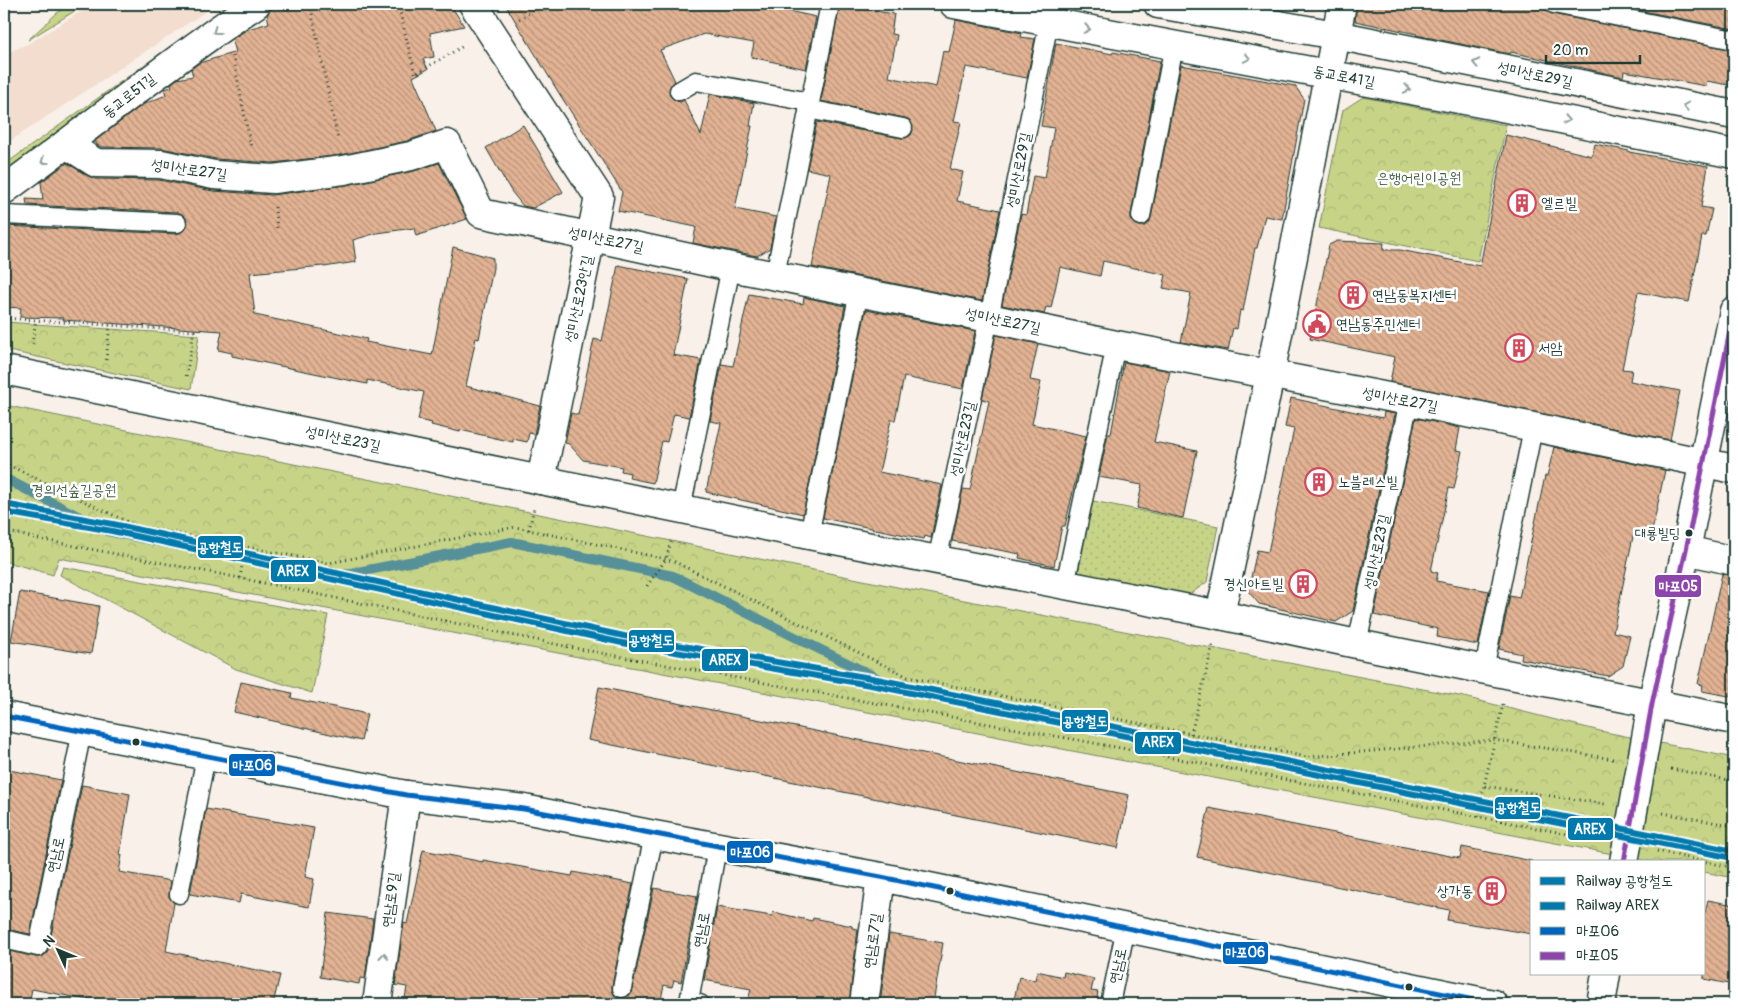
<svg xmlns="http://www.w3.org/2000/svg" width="1738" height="1008" font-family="Pangolin,'Poor Story',sans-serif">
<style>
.built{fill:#f2ddcf}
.grass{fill:url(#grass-dots);stroke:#73885e}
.forest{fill:url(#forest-crowns);stroke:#73885e}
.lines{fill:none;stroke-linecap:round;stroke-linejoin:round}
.stream{stroke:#579099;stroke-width:10}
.building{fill:url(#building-back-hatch);stroke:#1f3d34}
.lane-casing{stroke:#1f3d34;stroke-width:21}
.street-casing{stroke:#1f3d34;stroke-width:31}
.secondary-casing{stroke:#1f3d34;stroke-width:31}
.path{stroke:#1f3d34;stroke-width:3;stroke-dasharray:1 4;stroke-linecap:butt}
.lane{stroke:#fff;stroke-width:18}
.street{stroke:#fff;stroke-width:28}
.secondary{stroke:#fff;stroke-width:28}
.bus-1-casing{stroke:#fff;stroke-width:9}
.bus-2-casing{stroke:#fff;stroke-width:9}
.bus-1{stroke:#0065bd;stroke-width:5}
.bus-2{stroke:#8e44ad;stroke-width:5}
.rail-1-casing{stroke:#fff;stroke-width:10}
.rail-2-casing{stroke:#fff;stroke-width:10}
.rail-1{stroke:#0079ac;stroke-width:6}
.rail-2{stroke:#0079ac;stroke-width:6}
.oneway{stroke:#8f9e9a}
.bus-dot{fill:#1f3d34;stroke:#fff;stroke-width:2}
.labels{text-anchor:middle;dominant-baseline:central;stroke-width:5;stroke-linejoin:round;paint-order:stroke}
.bus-label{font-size:14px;fill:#1f3d34;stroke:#fff;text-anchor:end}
.street-label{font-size:15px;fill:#1f3d34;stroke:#fff}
.park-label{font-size:15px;fill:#496349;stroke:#fff}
.poi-label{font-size:15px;fill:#1f3d34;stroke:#fff;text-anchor:start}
.line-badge{stroke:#fff;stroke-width:2}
.badge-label{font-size:14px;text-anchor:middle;font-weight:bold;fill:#fff}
</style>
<defs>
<pattern id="grass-dots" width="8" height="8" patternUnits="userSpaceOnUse" patternTransform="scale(1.25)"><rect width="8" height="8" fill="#c7d488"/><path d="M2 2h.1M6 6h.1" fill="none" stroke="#aab776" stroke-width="1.8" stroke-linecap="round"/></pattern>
<pattern id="forest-crowns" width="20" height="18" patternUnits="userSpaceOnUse" patternTransform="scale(1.25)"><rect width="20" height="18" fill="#c7d488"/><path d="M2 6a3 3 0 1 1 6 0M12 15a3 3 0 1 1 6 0" fill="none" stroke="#aab776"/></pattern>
<pattern id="building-back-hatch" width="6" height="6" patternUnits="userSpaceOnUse" patternTransform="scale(1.25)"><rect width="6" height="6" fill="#e2b293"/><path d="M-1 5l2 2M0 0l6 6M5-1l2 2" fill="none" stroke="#b79279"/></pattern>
</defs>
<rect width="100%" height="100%" fill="#f9f0e9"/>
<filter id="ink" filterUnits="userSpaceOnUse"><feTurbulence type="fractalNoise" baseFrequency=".02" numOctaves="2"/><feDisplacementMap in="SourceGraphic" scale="10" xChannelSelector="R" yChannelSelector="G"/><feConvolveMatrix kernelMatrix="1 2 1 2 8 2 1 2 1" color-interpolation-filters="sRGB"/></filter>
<g filter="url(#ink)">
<polygon class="built" points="93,4 217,4 4,145 4,54 30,43"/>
<polygon class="grass" points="1093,501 1218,526 1207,582 1189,595 1078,573"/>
<g class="forest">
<polygon points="71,4 86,4 28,40 57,13"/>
<polygon points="230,4 247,4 4,180 4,165"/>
<polygon points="1363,97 1506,125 1478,261 1319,228 1343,110"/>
<polygon points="4,322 199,335 191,389 4,350"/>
<polygon points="4,405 902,588 1464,697 1600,731 1734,758 1734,878 1704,872 1704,862 1655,862 59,558 53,575 4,561"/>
<polygon points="63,567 328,615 312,693 236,669 60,575"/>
</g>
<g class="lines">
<polyline class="stream" points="4,478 107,531 332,577 512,542 673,576 897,688 1734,855"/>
</g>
<g class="building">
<polygon points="271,4 450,4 464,26 430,33 434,57 423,59 428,69 413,77 436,131 407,141 341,155 273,163 216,159 161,148 101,147 97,145 95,141 142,105 166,95 164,89 172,87 171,84 177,79 193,76 191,69 199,63 236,52 232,39 248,29 269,23 267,15 270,10"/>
<polygon points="505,4 756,4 816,17 806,69 751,57 754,43 704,34 660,50 675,81 670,86 670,96 674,100 680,102 684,100 701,135 710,94 754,103 750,126 752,126 735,209 776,217 770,248 757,256 693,243 696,227 618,211 622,192 557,90"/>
<polygon points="1357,4 1544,4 1547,12 1552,14 1734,50 1734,86 1707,81 1706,86 1624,71 1623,77 1511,52 1510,54 1416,35 1417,34 1355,21"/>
<polygon points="1607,4 1734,4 1734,29"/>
<polygon points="840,5 894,14 891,34 897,35 889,77 936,87 943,51 949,52 956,20 1022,33 1021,37 1035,39 1027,78 966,67 954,121 961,122 950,169 963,172 957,201 1000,210 982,301 812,267 831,174 807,169 817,122 901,138 906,138 911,135 913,130 910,120 905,118 821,101"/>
<polygon points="1056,43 1112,54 1113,52 1160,61 1131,214 1131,220 1139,226 1145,226 1149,223 1151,218 1181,65 1295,86 1304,99 1282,219 1265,216 1257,248 1255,248 1243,311 1240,310 1237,329 1233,328 1228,350 1181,342 1191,293 1163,288 1166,275 1103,261 1100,276 1060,267 1051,308 1046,307 1044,314 1002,305 1021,214 1026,215 1033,176 1045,178 1054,128 1041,126"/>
<polygon points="523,125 563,192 533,208 523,206 511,191 486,148"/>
<polygon points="1506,135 1592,156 1595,144 1629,151 1629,152 1708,166 1701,207 1712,209 1706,236 1702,236 1689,302 1638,292 1622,369 1632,370 1630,381 1680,391 1670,440 1390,382 1395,357 1310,339 1329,245 1337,241 1384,243 1383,250 1400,250 1480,266"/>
<polygon points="67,163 88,176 95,179 159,180 213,191 272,195 347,185 414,171 439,163 467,219 416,236 414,228 377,233 353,240 356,262 324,267 323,266 250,273 255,315 367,339 366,342 432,355 453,247 493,258 493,268 479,339 476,338 466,386 540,406 534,434 529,433 527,442 513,439 513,442 460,430 460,432 431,425 432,423 418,420 424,392 367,380 367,384 232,356 232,353 218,350 222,331 63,320 64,318 20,317 21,308 4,307 4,226 177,234 182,232 186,228 188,223 186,218 182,214 177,212 27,205 26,199 43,200 41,182"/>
<polygon points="618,265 688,279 673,355 701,360 689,417 674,414 667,442 662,441 653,483 629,478 630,473 621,471 622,467 583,460 569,444 565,443 571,413 578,415 594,339 602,341"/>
<polygon points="749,294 803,304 804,297 845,306 803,514 706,492 721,423 710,421 722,364 733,366"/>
<polygon points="866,310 975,331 963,389 904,377 895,420 891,420 879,472 942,485 931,538 925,536 924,539 823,518"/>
<polygon points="996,335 1038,344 1030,380 1041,382 1032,424 1086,436 1065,526 1062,526 1054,566 1019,558 1020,554 952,541 963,489 970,490 989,401 982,399"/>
<polygon points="1124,362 1170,371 1154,442 1197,451 1183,518 1137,508 1142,485 1099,477 1108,434 1111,434"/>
<polygon points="1291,398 1383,418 1384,412 1395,414 1353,611 1336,622 1259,604 1248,591 1257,550 1268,552 1294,429 1285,427"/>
<polygon points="1416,418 1460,428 1456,450 1462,451 1454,489 1449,488 1431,571 1438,573 1436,581 1489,591 1478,645 1437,637 1438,629 1374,615"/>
<polygon points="1554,447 1665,470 1651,536 1634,532 1613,632 1630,636 1623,666 1608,676 1521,659 1522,654 1499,649 1510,596 1519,598 1545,476 1547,476"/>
<polygon points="1722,574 1734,576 1734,697 1702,691 1703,685 1698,684"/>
<polygon points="20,592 99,606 91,654 11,641"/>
<polygon points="241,682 292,693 291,698 367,714 361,741 234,712"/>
<polygon points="599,687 1129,795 1118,848 588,740"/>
<polygon points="4,769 61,780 30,934 4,929"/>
<polygon points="82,785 130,794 120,855 122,855 119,872 171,881 169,897 174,903 166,951 280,975 273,1004 109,1004 32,989 29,1004 4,1004 4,950 36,957 42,957 46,954 48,950"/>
<polygon points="1209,808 1460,858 1462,847 1532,861 1532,934 1447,920 1449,910 1197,857"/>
<polygon points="206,809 314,828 305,877 314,879 309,907 241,894 239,903 190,894"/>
<polygon points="423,850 483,862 483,860 572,876 573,872 633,884 612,986 612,991 615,996 620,998 630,995 632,990 654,888 697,896 681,982 674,980 672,987 664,985 660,1004 404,1004 407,987 395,985 404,923 407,924"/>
<polygon points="1708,900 1734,905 1734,985 1704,979 1704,916"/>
<polygon points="717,907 772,916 773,912 812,921 813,918 852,926 852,928 858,929 849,1004 762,1004 748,1001 751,989 704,980"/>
<polygon points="328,913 373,919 365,979 360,978 359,984 320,977"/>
<polygon points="889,934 943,943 933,1004 880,1004"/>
<polygon points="1037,971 1063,977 1064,972 1094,979 1091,991 1098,992 1096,1004 1013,1004 1019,977 1035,980"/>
</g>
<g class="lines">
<defs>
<g id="lane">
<polyline points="1554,4 1734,40"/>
<polyline points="679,91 696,81 810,102"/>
<polyline points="808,109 903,128"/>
<polyline points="4,215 177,223"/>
<polyline points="1141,216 1174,45"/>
<polyline points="775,275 830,4"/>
<polyline points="681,509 731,267"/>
<polyline points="809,535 859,292"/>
<polyline points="937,561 989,318 1049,22"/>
<polyline points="1065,585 1116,345"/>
<polyline points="1357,644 1409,401"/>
<polyline points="1484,669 1533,428"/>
<polyline points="179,894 206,756"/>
<polyline points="4,939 38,947 82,731"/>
<polyline points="622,988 654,835"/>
<polyline points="700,1004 689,1002 717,847"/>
<polyline points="1110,1004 1126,927"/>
</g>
<g id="street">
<polyline points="473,4 599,197 541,480"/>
<polyline points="954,4 1496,106 1734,154"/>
<polyline points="1158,4 1336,35 1734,115"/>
<polyline points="66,144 96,163 161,164 214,175 273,179 344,170 411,156 447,144 481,213 731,267 989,318 1116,345 1409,401 1734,469"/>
<path d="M4,190C88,129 169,62 256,4"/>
<polyline points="4,370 809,535 1220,615 1357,644 1734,720"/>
<polyline points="1686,550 1734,561"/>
<polyline points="1220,615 1270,375 1342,4"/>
<polyline points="377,1004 406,795"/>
<polyline points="864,1004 881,877"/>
</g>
<g id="secondary">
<polyline points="4,716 406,795 524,809 654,835 881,877 1493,1004"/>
<polyline points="1624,862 1652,704 1686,550 1734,311"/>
<polyline points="1601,1004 1606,974"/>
</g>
</defs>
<use href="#lane" class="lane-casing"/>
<use href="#street" class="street-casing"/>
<use href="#secondary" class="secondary-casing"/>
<g class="path">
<polyline points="310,4 338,140"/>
<polyline points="398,4 415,74 465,45"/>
<polyline points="519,19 544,4"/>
<polyline points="233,56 251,148"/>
<polyline points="275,207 277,229"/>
<polyline points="4,318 194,331 186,377"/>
<polyline points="32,344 36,320"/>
<polyline points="106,360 110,325"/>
<polyline points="4,463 134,525 329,563 515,527 666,559 675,562 908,677 1307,757 1494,740 1613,759"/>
<polyline points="529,530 534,508"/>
<polyline points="4,531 39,539 240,578 579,649 1143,752 1599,840"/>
<polyline points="240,578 245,547"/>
<polyline points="647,586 666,559 672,538"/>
<polyline points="1503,704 1484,786 1605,804"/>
<polyline points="1191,734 1213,644"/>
<polyline points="1136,751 1141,724"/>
<polyline points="1671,769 1734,781"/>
<polyline points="1663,813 1734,826"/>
<polyline points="1478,817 1484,786"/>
<polyline points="1657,851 1734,868"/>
</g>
<use href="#lane" class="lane"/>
<use href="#street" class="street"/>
<use href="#secondary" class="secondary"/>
<defs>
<polyline id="bus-1" points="4,716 406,795 524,809 881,877 1493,1004"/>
<polyline id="bus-2" points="1624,862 1652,704 1686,550 1734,311"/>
</defs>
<use href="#bus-1" class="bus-1-casing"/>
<use href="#bus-2" class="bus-2-casing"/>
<use href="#bus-1" class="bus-1"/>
<use href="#bus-2" class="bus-2"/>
<defs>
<polyline id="rail-1" points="4,504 113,524 624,636 877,679 1734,851"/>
<polyline id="rail-2" points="4,512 112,531 622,643 876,686 1733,858"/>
</defs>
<use href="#rail-1" class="rail-1-casing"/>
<use href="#rail-2" class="rail-2-casing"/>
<use href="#rail-1" class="rail-1"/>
<use href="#rail-2" class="rail-2"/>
</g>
<defs><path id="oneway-chevron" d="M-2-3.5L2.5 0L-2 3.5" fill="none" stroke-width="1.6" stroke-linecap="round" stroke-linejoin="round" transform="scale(1.25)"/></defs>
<g class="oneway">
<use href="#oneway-chevron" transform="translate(1087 29) rotate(10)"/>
<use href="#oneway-chevron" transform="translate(216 31) rotate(144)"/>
<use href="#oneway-chevron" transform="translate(1247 58) rotate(11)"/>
<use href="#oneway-chevron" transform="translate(1476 63) rotate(-168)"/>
<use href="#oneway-chevron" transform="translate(1407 89) rotate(11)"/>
<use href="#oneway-chevron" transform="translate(1686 106) rotate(-169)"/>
<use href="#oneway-chevron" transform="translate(1566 120) rotate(11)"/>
<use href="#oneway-chevron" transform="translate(44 161) rotate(144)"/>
<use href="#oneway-chevron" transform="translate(384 956) rotate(-83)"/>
</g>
</g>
<defs>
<symbol id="building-ring" viewBox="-11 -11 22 22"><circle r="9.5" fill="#fff" stroke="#d1495b" stroke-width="1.5"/><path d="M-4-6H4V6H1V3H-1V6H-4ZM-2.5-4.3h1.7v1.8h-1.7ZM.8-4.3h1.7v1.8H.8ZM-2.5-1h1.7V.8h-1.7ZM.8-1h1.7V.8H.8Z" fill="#d1495b"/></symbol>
<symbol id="civic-ring" viewBox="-11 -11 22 22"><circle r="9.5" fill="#fff" stroke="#d1495b" stroke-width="1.5"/><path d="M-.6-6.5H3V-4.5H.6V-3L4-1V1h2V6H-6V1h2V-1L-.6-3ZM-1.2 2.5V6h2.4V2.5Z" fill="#d1495b"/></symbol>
</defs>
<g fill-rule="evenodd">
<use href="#building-ring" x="1506" y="187" width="32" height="32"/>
<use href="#building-ring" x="1337" y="279" width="32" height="32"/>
<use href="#civic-ring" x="1301" y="308" width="32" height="32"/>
<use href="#building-ring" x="1503" y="332" width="32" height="32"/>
<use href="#building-ring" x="1303" y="466" width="32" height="32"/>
<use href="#building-ring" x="1287" y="568" width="32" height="32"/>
<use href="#building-ring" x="1476" y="875" width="32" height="32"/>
</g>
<g class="bus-dot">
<circle cx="1689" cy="533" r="4.5"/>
<circle cx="136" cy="742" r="4.5"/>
<circle cx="950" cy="891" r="4.5"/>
<circle cx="1409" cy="987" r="4.5"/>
</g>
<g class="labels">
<g class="bus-label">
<text x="1680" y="533">대룡빌딩</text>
</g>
<g class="street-label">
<text transform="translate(1535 75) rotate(12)">성미산로29길</text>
<text transform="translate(1344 77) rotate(11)">동교로41길</text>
<text transform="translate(129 96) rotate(-38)">동교로51길</text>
<text transform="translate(189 170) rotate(8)">성미산로27길</text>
<text transform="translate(1019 170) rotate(-79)">성미산로29길</text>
<text transform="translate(606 240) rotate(12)">성미산로27길</text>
<text transform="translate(579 299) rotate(-78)">성미산로23안길</text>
<text transform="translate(1003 321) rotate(12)">성미산로27길</text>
<text transform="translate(1400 400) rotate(11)">성미산로27길</text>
<text transform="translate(343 439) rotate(12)">성미산로23길</text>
<text transform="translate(963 439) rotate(-78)">성미산로23길</text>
<text transform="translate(1377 552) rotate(-78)">성미산로23길</text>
<text transform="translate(56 855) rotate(-78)">연남로</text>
<text transform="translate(391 900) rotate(-83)">연남로9길</text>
<text transform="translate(702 930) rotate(-80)">연남로</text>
<text transform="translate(873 941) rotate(-82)">연남로7길</text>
<text transform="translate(1118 966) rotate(-78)">연남로</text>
</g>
<g class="park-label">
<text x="1419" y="178">은행어린이공원</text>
<text x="74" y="490">경의선숲길공원</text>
</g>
<g class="poi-label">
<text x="1541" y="203">엘르빌</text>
<text x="1372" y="295">연남동복지센터</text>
<text x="1336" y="324">연남동주민센터</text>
<text x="1538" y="348">서암</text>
<text x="1338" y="482">노블레스빌</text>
<text x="1284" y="584" text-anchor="end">경신아트빌</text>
<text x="1473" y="891" text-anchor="end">상가동</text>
</g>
</g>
<g class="line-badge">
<rect x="197" y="535" width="47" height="24" rx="5" fill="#0079ac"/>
<rect x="270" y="559" width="47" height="24" rx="5" fill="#0079ac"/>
<rect x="1654" y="574" width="48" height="24" rx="5" fill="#8e44ad"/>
<rect x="628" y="629" width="47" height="24" rx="5" fill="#0079ac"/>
<rect x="701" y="648" width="48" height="24" rx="5" fill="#0079ac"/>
<rect x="1061" y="709" width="48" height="24" rx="5" fill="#0079ac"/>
<rect x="1134" y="731" width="48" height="24" rx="5" fill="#0079ac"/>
<rect x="228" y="753" width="48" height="24" rx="5" fill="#0065bd"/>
<rect x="1494" y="796" width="47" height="24" rx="5" fill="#0079ac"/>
<rect x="1567" y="817" width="47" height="24" rx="5" fill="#0079ac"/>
<rect x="726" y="840" width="48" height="24" rx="5" fill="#0065bd"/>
<rect x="1222" y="941" width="47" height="24" rx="5" fill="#0065bd"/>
</g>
<g class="badge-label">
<text x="220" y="552">공항철도</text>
<text x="293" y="576">AREX</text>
<text x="1678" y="591">마포05</text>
<text x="651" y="645">공항철도</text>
<text x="725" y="665">AREX</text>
<text x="1085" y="726">공항철도</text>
<text x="1158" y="747">AREX</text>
<text x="252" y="770">마포06</text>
<text x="1518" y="812">공항철도</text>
<text x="1590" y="834">AREX</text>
<text x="750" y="857">마포06</text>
<text x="1245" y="957">마포06</text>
</g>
<rect width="1738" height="1008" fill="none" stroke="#fff" stroke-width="20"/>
<rect x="10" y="10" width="1718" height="988" fill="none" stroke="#1f3d34" stroke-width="2" filter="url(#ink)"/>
<rect x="1530" y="860" width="175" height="115" fill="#ffffff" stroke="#a5b1ae"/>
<rect x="1540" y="877" width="25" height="8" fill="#0079ac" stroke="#a5b1ae"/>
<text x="1576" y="886" font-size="15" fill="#1f3d34">Railway 공항철도</text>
<rect x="1540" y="902" width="25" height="8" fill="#0079ac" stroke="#a5b1ae"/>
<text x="1576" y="910" font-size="15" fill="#1f3d34">Railway AREX</text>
<rect x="1540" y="927" width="25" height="8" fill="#0065bd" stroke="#a5b1ae"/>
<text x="1576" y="936" font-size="15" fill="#1f3d34">마포06</text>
<rect x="1540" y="952" width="25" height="8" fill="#8e44ad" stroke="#a5b1ae"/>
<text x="1576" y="960" font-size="15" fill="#1f3d34">마포05</text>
<g transform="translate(58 950) rotate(314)" stroke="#ffffff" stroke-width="4" paint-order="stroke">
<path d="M0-4L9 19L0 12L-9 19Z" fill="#1f3d34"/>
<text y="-8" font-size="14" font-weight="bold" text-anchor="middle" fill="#1f3d34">N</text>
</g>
<path d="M1546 55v8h94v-8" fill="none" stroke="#1f3d34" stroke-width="2.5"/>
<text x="1553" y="55" font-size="15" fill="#1f3d34" stroke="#ffffff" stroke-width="4" paint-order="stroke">20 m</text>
</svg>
